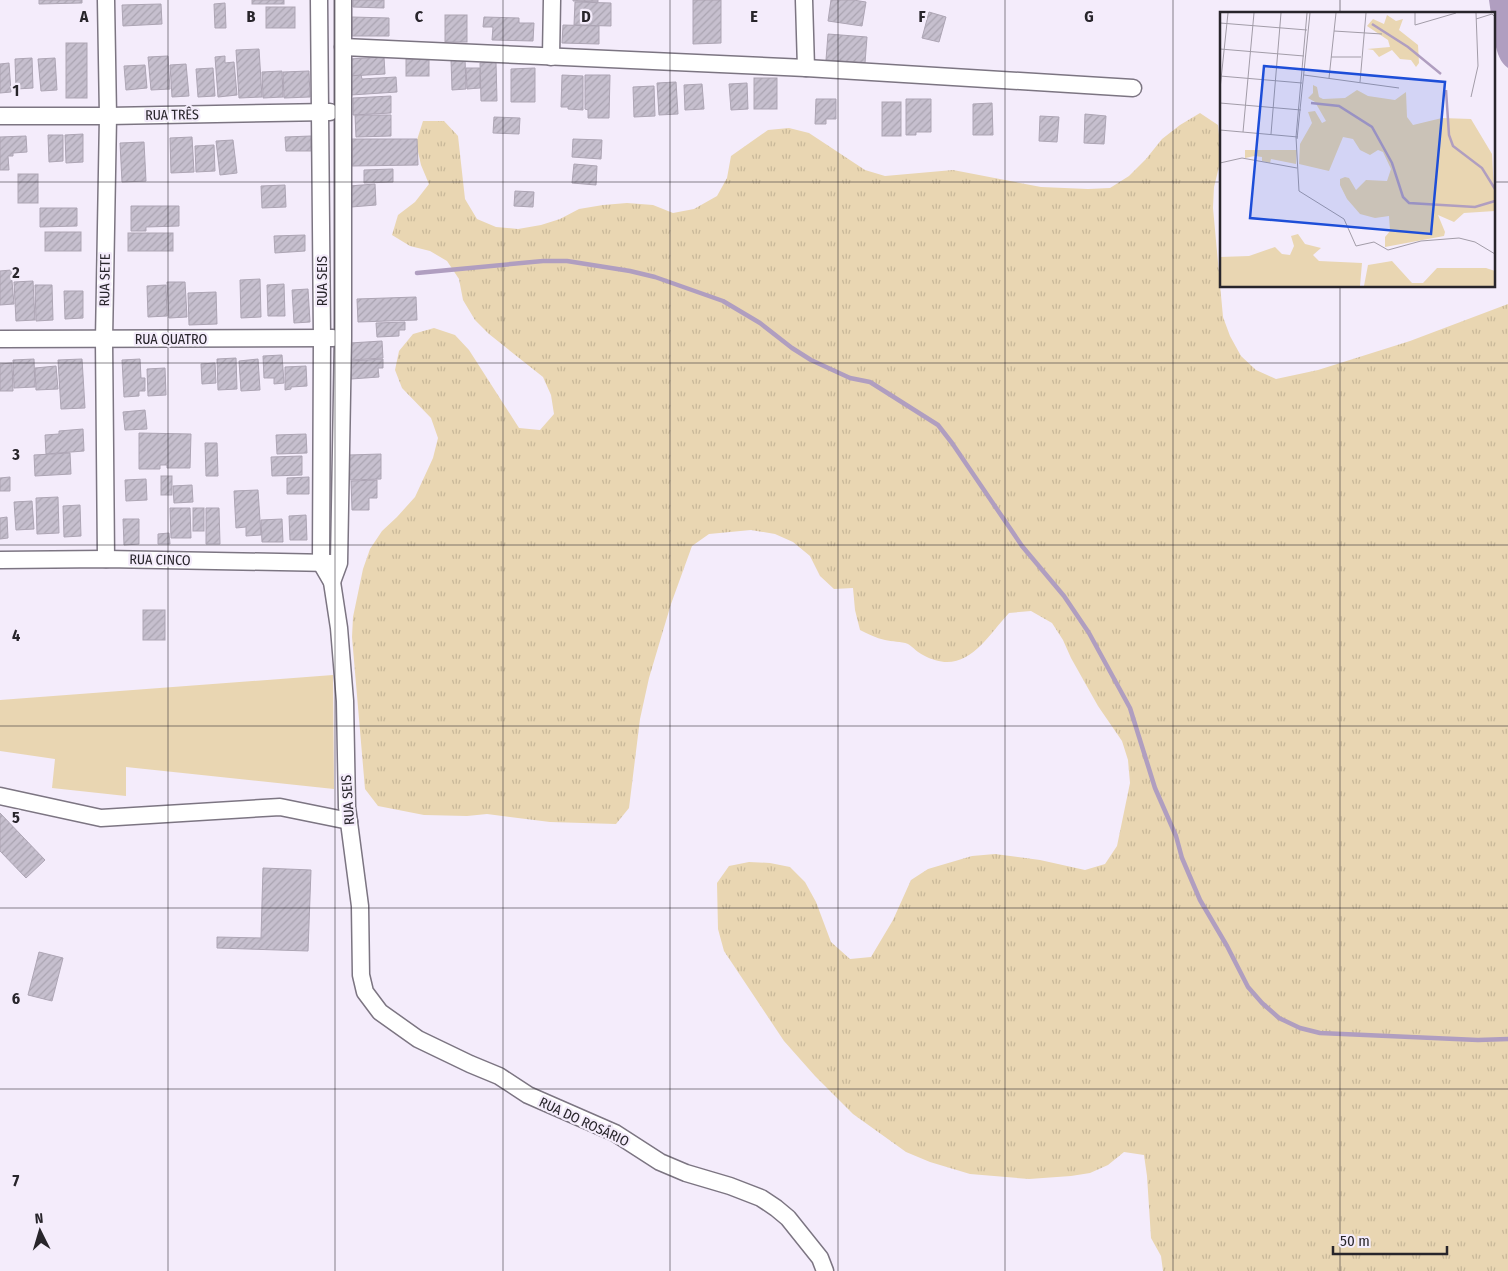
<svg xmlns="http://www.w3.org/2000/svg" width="1508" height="1271" font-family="'Fira Sans Condensed',sans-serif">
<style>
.grass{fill:url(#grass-tufts)}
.green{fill:#e9d6b2}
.water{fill:#b09ec0}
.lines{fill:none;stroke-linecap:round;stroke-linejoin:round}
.stream{stroke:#b09ec0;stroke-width:4.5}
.building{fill:url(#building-hatch);stroke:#ada5b4}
.street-casing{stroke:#7c7582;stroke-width:19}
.street{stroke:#fff;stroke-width:16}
.grid{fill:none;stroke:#28252b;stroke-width:1;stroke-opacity:0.55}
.labels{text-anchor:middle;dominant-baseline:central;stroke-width:4.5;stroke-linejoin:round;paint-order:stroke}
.street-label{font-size:14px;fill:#28252b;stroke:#f4ecfb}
.inset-river{fill:none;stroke:#b09ec0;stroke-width:2.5}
.inset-road{fill:none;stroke:#a29ca8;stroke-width:1}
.view{fill:#1d4ed8;fill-opacity:0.15;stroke:#1d4ed8;stroke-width:2.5}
.inset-edge{fill:none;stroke:#28252b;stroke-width:2.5}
.grid-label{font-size:16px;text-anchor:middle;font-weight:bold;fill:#28252b;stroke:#f4ecfb;stroke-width:4.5;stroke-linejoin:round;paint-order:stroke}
</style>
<defs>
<pattern id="grass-tufts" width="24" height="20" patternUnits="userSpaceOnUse" patternTransform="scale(1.25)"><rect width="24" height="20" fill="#e9d6b2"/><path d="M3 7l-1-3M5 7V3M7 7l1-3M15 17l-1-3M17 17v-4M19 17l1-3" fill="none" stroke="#c8b899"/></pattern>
<pattern id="building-hatch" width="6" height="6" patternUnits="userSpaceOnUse" patternTransform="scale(1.25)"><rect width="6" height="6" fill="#c6bfce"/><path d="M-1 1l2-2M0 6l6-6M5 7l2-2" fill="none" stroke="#aaa4b1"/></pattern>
</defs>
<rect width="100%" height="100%" fill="#f4ecfb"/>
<path class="grass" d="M1200,113L1218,125L1220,145L1219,167L1214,187L1213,208L1223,317L1230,336L1241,356L1256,370L1276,379L1318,370L1410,341L1508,304V1271H1163L1161,1256L1151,1238L1147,1176L1144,1155L1124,1152L1108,1165L1090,1173L1071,1176L1029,1179L970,1174L930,1162L906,1152L853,1114L815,1076L784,1041L724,951L718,929L717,883L729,866L749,862L770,863L790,867L805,882L816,902L831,942L850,959L871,957L893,920L911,880L928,869L972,856L995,854L1040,860L1085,870L1105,864L1117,846L1130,783L1128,760L1122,741L1098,706L1071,658L1063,640L1052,623L1031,611L1009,613C985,639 965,678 923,655C918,653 913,647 908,644C901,641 892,642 885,640C876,638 868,634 860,630L855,610L853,588L834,589L820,576L810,556L793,542L775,534L751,530L709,534L692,546L671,604L649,678L640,719L629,808L616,824L550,822L487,814L467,816L424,815L378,806L365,789L352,637L353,617L363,569L370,549L382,531L397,517L415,497L433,458L438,438L431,418L402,388L395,370L399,351L413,334L434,328L455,335L469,350L519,428L540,430L554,414L551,395L543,377L489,334L475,320L463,300L459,279L447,261L430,251L410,246L392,235L398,215L415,202L429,184L421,165L416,143L423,121H444L458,136L465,199L477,219L496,227L518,229L541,225L560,219L579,209L603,205L627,203L653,205L673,213L694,209L717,196L727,178L731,156L768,130L789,128L809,133L865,170L885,176L953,170L1041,187L1088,189L1110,188L1129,176L1146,159L1162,139L1180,125Z"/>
<polygon class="green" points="333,675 334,789 126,767 126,796 52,788 55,759 0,751 0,700"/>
<path class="water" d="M1489,0H1508V68C1493,57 1494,31 1494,14H1491Z"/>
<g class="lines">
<polyline class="stream" points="417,273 543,261 567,261 630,271 655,277 723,301 760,323 792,348 811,360 850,378 870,382 938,425 952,443 1022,546 1064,596 1089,633 1130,708 1155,788 1176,836 1182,858 1200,900 1227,946 1248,987 1262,1003 1279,1018 1300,1028 1320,1033 1478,1040 1508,1039"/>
</g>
<g class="building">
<polygon points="39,0 82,0 82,3 39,4"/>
<rect x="252" y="0" width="32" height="4"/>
<polygon points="353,0 384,0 384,8 353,7"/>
<polygon points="573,0 598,0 598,2 573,1"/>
<polygon points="693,0 721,0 721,43 693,44"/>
<polygon points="831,0 853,0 866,2 862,26 828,21"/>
<polygon points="575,2 611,3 611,26 574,25"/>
<polygon points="225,3 226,28 215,28 214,4"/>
<polygon points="161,4 162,24 123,26 122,5"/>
<rect x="266" y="7" width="29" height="21"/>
<polygon points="929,12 946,17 939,42 922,38"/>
<rect x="445" y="15" width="22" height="27"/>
<polygon points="352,17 389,18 389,36 352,36"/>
<polygon points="484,17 519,18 519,23 534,23 533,41 492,40 493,27 483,27"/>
<polygon points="563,25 599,26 599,44 562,43"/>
<polygon points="828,34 867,37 865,63 826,60"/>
<rect x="66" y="43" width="21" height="55"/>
<polygon points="259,49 262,97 239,98 236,50"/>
<polygon points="168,56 170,89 151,90 148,57"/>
<polygon points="225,56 225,63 234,62 237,95 218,97 215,57"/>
<polygon points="384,57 385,74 349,76 348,59"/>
<polygon points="32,58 33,88 16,89 15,59"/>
<polygon points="55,58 57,90 41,91 38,59"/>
<polygon points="465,58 466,89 452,90 451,59"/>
<rect x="406" y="59" width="23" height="17"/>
<polygon points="496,62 497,101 481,101 480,63"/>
<polygon points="9,63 11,92 0,93 0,64"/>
<polygon points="186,64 189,96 172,97 170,65"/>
<polygon points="145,65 147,88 126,90 124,66"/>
<polygon points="213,68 215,96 198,97 196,69"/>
<polygon points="466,68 480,68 480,88 467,89"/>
<polygon points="535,68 535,102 511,102 511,69"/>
<polygon points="282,71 283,97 263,98 262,72"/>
<polygon points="309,71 310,97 284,98 283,72"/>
<polygon points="361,75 362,79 396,77 397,92 351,95 350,76"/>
<polygon points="562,75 583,76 583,110 568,109 568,107 561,107"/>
<polygon points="585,75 610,75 609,118 588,118 588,110 585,109"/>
<rect x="754" y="78" width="23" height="31"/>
<polygon points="676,82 678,114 659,115 657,83"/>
<polygon points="747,83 748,109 731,110 729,84"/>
<polygon points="702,84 704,109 685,110 684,85"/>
<polygon points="654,86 655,116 634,117 633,87"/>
<polygon points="391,96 391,113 353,115 353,98"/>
<polygon points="816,99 836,99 836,119 826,119 826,124 815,124"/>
<polygon points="906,99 931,99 931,132 916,132 916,135 906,135"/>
<rect x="882" y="102" width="19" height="34"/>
<polygon points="992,103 993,135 973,135 973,104"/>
<polygon points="1085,114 1106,116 1104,144 1084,143"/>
<polygon points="355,115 391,115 391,136 356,137"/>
<polygon points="1040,116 1059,117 1057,142 1039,141"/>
<polygon points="494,117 520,118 519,134 493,133"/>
<polygon points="83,134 83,162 66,163 65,135"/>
<polygon points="48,135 63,135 63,161 49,162"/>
<polygon points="26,136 27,152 13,153 13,156 8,156 9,170 0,170 0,137"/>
<polygon points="311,136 311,151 286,151 285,137"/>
<polygon points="192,137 194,172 171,173 170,138"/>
<polygon points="352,139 417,139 418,165 352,166"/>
<polygon points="573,139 602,140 601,159 572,157"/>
<polygon points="233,140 237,173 220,175 216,141"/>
<polygon points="144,142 146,181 122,182 120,143"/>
<polygon points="214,145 215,171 196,172 195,146"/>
<polygon points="574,164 597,166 596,185 572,183"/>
<polygon points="393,169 393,182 364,183 364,170"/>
<rect x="18" y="174" width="20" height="29"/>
<polygon points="375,184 376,205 351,207 349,186"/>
<polygon points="285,185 286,207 262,208 261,186"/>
<polygon points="515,191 534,192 533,207 514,206"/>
<polygon points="131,206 179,206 179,226 146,227 146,231 131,231"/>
<polygon points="40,208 77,208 77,226 40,227"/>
<rect x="45" y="232" width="36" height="19"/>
<rect x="128" y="233" width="45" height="18"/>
<polygon points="305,235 305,251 275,253 274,236"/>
<polygon points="11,270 14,304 0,305 0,271"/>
<polygon points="260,279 261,317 241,318 240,280"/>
<polygon points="33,281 35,320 16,321 14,282"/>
<polygon points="167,282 185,282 187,317 169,318"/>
<polygon points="284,284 285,316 268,316 267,285"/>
<polygon points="35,285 52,285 53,320 36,321"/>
<polygon points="166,285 167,316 148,317 147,286"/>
<polygon points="308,289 310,322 294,323 292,290"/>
<polygon points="64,291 83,291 83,318 65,319"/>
<polygon points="216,292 217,324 189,325 188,293"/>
<polygon points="416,297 417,320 358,322 357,299"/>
<polygon points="405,322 405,330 399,330 399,336 377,337 376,323"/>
<polygon points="382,341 383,358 351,360 350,343"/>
<polygon points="282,355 284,383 274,384 274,378 264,378 263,356"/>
<polygon points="236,358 237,389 218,390 217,359"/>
<polygon points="34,359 35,387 14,388 13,360"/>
<polygon points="82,359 85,408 61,409 58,360"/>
<polygon points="140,359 141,378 145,378 145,391 139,391 139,396 124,397 122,360"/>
<polygon points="258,359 260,390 241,391 239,361"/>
<polygon points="383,359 383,368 378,368 379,377 351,379 350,361"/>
<polygon points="12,363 13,391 0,391 0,364"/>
<polygon points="215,363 216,383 202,384 201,364"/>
<polygon points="56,366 58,389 36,390 35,368"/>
<polygon points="306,366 307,386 291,387 291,389 285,390 285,367"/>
<polygon points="165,368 166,395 148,396 147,369"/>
<polygon points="145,410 147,429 125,430 123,412"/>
<polygon points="83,429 84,451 46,454 45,435 59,434 59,431"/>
<polygon points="139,433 191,434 190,468 167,468 167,465 160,465 160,469 139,469"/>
<polygon points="306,434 307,453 277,454 276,435"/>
<polygon points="205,443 217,443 218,476 206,476"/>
<polygon points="70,453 71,474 35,476 34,455"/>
<polygon points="381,454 381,479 350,480 349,455"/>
<polygon points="302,456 302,475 272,476 271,457"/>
<rect x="161" y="476" width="11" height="19"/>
<polygon points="10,477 10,491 0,491 0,478"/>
<polygon points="309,477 309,494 287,494 287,478"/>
<polygon points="146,479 147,500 126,501 125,480"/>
<polygon points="377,480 377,498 369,498 369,510 352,510 351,481"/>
<polygon points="192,485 193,502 174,503 173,486"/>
<polygon points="258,490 261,535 246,536 246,527 236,528 234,491"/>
<polygon points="58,497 59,533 37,534 36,498"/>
<polygon points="32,501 34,529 16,530 14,502"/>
<polygon points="80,505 81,536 64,537 63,506"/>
<polygon points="170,508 190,508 191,538 171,538"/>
<rect x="193" y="508" width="11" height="23"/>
<polygon points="206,508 219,508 220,544 206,544"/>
<polygon points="306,515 307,540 290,540 289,516"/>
<polygon points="7,517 8,538 0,539 0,518"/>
<polygon points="123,519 139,519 139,544 124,545"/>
<polygon points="282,519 283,542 262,542 261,520"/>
<polygon points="169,533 170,544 158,544 158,534"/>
<rect x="143" y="610" width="22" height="30"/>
<polygon points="0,813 45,860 26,878 0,851"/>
<polygon points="263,868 311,870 308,951 217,948 217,937 261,938"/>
<polygon points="39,952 63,958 52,1001 28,995"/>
</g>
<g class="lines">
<defs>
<g id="street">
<polyline points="319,0 322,338 321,563 332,582 339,628 345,701 347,807 360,906 361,975 365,992 380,1012 418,1039 470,1064 499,1076 528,1095 615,1133 660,1162 686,1173 730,1186 761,1198 776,1208 788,1218 820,1258 825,1271"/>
<polyline points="804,0 806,68"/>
<polyline points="343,47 806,68 1133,88"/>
<polyline points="551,57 552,0"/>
<polyline points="0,116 108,116 330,112"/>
<polyline points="0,339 333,338"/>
<polyline points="106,559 104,340 108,116 106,0"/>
<polyline points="0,560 106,559 332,563"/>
<polyline points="332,582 339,563 343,338 343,0"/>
<polyline points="0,796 101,818 280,807 349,821"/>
</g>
</defs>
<use href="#street" class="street-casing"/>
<use href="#street" class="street"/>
</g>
<path class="grid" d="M168,0V1271M335,0V1271M503,0V1271M670,0V1271M838,0V1271M1005,0V1271M1173,0V1271M1340,0V14M0,182H1222M1494,182H1508M1340,286V1271M0,363H1508M0,545H1508M0,726H1508M0,908H1508M0,1089H1508"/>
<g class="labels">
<g class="street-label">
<text transform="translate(172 115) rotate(-1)">RUA TRÊS</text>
<text transform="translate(105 280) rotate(-89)">RUA SETE</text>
<text transform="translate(322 281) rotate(-90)">RUA SEIS</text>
<text x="171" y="339">RUA QUATRO</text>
<text transform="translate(160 560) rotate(1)">RUA CINCO</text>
<text transform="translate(348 800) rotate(-94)">RUA SEIS</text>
<text transform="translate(584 1122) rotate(25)">RUA DO ROSÁRIO</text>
</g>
</g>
<g transform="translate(1220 12)">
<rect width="275" height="275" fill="#f4ecfb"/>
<path d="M167,3L176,9L183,7L179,18L198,33L199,51L196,55L191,48L180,47L172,38L159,45L153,38L147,37L170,35L168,28L147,14L153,7L164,12ZM93,73L97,75L99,85L103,87L125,86L137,78L148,84L175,88L186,80L187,105L193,113L222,106L251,107L272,142L275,199L244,201L234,210L218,203L225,220L224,224L165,235V225L170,219L169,204L155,206L140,202L127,187L120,173V167L125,165L129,166L136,178L146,168L167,169L171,157L163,140L158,138L150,143L140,138L133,127L123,125L109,159L79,152L80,132L92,111L88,100L95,99L102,111L106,109L95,90L88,86L93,81ZM78,222L85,232L101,236L93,243L99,249L142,251L140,274H0V245L29,244L55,235L62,242L70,243L74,234L71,224ZM172,249L192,271H203L217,256H266L275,259V274H144L148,253Z" fill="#e9d6b2"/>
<path d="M25,138H77L76,152L51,147L50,151L42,149V145L35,144L25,146Z" fill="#e9d6b2"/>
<path class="inset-river" d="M152,12L188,35L221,62M226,78L229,123L233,134L262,156L275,177M91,91L119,94L152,115L172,151L183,185L189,191L255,195L275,189"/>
<path class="inset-road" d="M87,1L76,125L79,179L124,207L136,234L154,230L168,238L201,229L239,226L255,230L275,242M195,1V13L236,1M256,7L272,2L275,5M0,11L87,18M114,19L162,22M0,37L84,44M111,45H141M84,63L179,76M0,64L82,71M109,66L116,1M140,70L146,1M0,77L8,1M251,85L258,54L256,1M0,91L81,98M0,118L78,125M23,120L34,1M51,122L61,1M77,127L90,1M0,151L22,146L77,156"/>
<path class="view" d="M44,54L225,70L211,222L30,206Z"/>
<rect width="275" height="275" class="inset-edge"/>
</g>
<g class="grid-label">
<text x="84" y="22">A</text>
<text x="251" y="22">B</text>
<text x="419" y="22">C</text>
<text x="586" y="22">D</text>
<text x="754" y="22">E</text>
<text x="922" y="22">F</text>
<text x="1089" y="22">G</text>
<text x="16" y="96">1</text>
<text x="16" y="278">2</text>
<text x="16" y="460">3</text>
<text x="16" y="641">4</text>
<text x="16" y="823">5</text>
<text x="16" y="1004">6</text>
<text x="16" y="1186">7</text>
</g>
<g transform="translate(40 1231) rotate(355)" stroke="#f4ecfb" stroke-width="4" paint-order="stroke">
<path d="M0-4L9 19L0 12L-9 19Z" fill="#28252b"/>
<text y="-8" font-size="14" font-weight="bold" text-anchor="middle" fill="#28252b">N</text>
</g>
<path d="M1333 1246v8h114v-8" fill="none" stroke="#28252b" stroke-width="2.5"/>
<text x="1340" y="1246" font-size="15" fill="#28252b" stroke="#f4ecfb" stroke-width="4" paint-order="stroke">50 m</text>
</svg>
